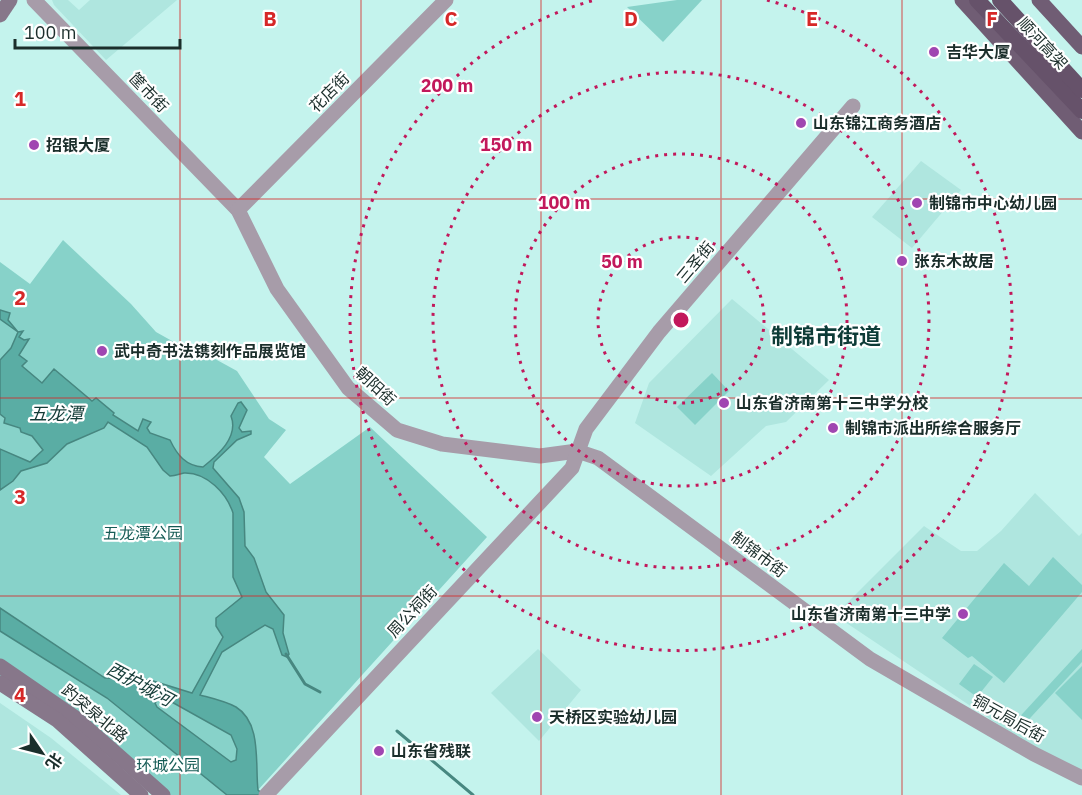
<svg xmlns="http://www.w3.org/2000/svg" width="1082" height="795" font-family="'IBM Plex Sans','Noto Sans SC',sans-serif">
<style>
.built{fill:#afe6df}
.green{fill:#87d2c9}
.water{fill:#5aada4;stroke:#478780;stroke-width:1.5;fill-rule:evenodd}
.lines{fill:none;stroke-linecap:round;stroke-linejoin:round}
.stream{stroke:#478780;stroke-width:3}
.tertiary{stroke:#a79ca9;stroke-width:15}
.secondary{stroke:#87778a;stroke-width:15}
.primary{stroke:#705d74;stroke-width:15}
.trunk{stroke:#66526a;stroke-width:16}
.grid{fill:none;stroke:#d62828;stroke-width:1.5;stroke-opacity:0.55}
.ring{fill:none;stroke:#c2185b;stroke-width:3;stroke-dasharray:3 6}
.poi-dot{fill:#a046b1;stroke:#fff;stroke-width:2}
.labels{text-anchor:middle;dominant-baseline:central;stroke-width:4.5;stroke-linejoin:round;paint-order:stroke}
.street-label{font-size:16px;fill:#1b2e2b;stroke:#fff}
.poi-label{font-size:16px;font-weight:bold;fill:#1b2e2b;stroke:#fff;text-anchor:start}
.park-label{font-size:16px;fill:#165c56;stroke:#fff}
.water-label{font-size:18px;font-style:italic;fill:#133b37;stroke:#fff}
.district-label{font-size:22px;font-weight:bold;fill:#0d3b37;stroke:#fff}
.grid-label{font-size:20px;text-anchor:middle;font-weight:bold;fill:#d62828;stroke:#fff;stroke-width:4.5;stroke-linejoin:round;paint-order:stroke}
.centre{fill:#c2185b;stroke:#fff;stroke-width:3}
.ring-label{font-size:18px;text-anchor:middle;font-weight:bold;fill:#c2185b;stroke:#fff;stroke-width:4.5;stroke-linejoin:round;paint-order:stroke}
</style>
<rect width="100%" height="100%" fill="#c4f3ed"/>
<g class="built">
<polygon points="52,0 68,0 79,10 90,0 177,0 106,60 54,5"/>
<polygon points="921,161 961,190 912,248 872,217"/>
<polygon points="732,299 829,380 786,422 766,426 711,476 635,423 649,383"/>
<polygon points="1035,493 1079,536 1082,533 1082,772 1023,741 845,622 844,606 924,526 961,551 977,551 1001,531"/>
<polygon points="538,649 581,690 539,741 491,693"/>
<polygon points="0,703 51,738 121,795 0,795"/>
</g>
<g class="green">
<polygon points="677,0 702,0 663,42 627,7"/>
<path d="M63,240L131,304L156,332L181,346L197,349L237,371L269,419L286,430L264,457L290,484L370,427L487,537L258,790C255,760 261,727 235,706L150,680L105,678L39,635L254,795H163L0,677V618L37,634L0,608V262L30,284Z"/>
<polygon points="712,373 729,391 695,425 677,407"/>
<polygon points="1053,557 1082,585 1082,592 1004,683 972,656 968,658 942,638 1004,563 1029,586"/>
<polygon points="1082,649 1082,662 1019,730 1012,725"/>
<polygon points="974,664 993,677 977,697 959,684"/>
<polygon points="1082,666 1082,720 1055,693"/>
<polygon points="161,696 231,735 237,749 236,760 231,762 157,707 155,703"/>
</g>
<path class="water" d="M0,310L10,313L8,320L18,332L23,331L19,337L24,340L29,339L19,355L27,361L22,366L42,383L54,369L92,401L96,398L114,413L113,415L138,431L143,419L151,422L147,428L150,433L170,440C177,455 186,466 203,467C218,455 239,437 231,416L238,403L241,402L247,410L239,428L242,432L251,431V434L237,440L214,462L213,468L239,498L244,512L245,546L254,558L266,592L284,615L283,633L289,654L287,657L282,655L273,629L265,625L222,652L200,695C211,698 225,701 236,707C262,723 255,764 258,790L264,795H227L107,698L0,631V608L105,678L150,680L192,693L223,637L216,626V618L242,597L233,577V513C227,494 207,472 184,473C179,474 176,476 170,476L163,470L147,447L108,422L104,428L67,444L47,463L21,471L13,481L0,490V449L30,462L43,450L32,436L21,432L20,428L4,423L5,418L0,414V360L11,348L18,332L0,319ZM161,696L231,735L237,749L236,760L231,762L157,707L155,703Z"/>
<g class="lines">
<g class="stream">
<polyline points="286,654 305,684 320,692"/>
<polyline points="397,731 473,795"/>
</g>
<g class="tertiary">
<polyline points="34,0 238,210 277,289 348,388 397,430 442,444 540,456 577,451 598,458 870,659 1034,754 1082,778"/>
<polyline points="238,210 446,0"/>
<polyline points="266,795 572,468 586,429 659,332 853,106"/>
</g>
<g class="secondary">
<polyline points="0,15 10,0"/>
<polyline points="0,666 77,719 163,795"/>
<polyline points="0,683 57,720 141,795"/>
</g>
<g class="primary">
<polyline points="962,0 1082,132"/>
<polyline points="1039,0 1082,47"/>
</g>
<g class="trunk">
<polyline points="977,0 1082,111"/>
<polyline points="1000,0 1082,90"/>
</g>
</g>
<path class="grid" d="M180,0V795M361,0V795M541,0V795M721,0V795M902,0V795M0,199H1082M0,398H1082M0,596H1082"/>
<g class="ring">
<circle cx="681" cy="320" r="83"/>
<circle cx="681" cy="320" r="166"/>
<circle cx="681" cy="320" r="248"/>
<path d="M767 0A331 331 0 1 1 595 0"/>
</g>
<g class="poi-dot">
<circle cx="934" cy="52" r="6"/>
<circle cx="801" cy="123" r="6"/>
<circle cx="34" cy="145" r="6"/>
<circle cx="917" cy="203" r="6"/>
<circle cx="902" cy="261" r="6"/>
<circle cx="102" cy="351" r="6"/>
<circle cx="724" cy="403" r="6"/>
<circle cx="833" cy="428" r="6"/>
<circle cx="963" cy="614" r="6"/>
<circle cx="537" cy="717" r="6"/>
<circle cx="379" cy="751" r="6"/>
</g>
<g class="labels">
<g class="street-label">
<text transform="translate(1043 43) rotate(47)">顺河高架</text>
<text transform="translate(149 92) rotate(46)">筐市街</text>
<text transform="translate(329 92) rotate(-45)">花店街</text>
<text transform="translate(695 262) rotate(-50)">三圣街</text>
<text transform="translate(376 386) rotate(43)">朝阳街</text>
<text transform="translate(759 554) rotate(37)">制锦市街</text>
<text transform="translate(412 611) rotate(-47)">周公祠街</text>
<text transform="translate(95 713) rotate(40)">趵突泉北路</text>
<text transform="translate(1009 718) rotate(29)">铜元局后街</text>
</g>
<g class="poi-label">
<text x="946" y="52">吉华大厦</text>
<text x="813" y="123">山东锦江商务酒店</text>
<text x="46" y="145">招银大厦</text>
<text x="929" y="203">制锦市中心幼儿园</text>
<text x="914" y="261">张东木故居</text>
<text x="114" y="351">武中奇书法镌刻作品展览馆</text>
<text x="736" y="403">山东省济南第十三中学分校</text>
<text x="845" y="428">制锦市派出所综合服务厅</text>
<text x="951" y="614" text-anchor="end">山东省济南第十三中学</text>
<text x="549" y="717">天桥区实验幼儿园</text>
<text x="391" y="751">山东省残联</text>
</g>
<g class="park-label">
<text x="143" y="533">五龙潭公园</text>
<text x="168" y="765">环城公园</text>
</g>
<g class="water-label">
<text x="56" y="413">五龙潭</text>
<text transform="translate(140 684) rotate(28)">西护城河</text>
</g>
<g class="district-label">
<text x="826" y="335">制锦市街道</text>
</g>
</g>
<g class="grid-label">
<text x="270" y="26">B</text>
<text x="451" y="26">C</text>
<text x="631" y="26">D</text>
<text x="812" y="26">E</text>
<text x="992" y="26">F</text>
<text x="20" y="106">1</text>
<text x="20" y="305">2</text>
<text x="20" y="504">3</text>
<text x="20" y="702">4</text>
</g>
<circle cx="681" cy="320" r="9" class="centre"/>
<g class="ring-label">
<text x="447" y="92">200 m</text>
<text x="506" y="151">150 m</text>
<text x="564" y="209">100 m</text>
<text x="622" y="268">50 m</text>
</g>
<g transform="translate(42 753) rotate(125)" stroke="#ffffff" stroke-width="4.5" paint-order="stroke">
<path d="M0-4.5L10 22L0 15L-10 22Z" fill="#1b2e2b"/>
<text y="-9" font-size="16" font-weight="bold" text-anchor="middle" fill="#1b2e2b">北</text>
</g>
<path d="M15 39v9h165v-9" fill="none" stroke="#1b2e2b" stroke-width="3"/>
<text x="24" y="39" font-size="18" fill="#1b2e2b" stroke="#ffffff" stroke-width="4.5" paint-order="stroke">100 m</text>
</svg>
